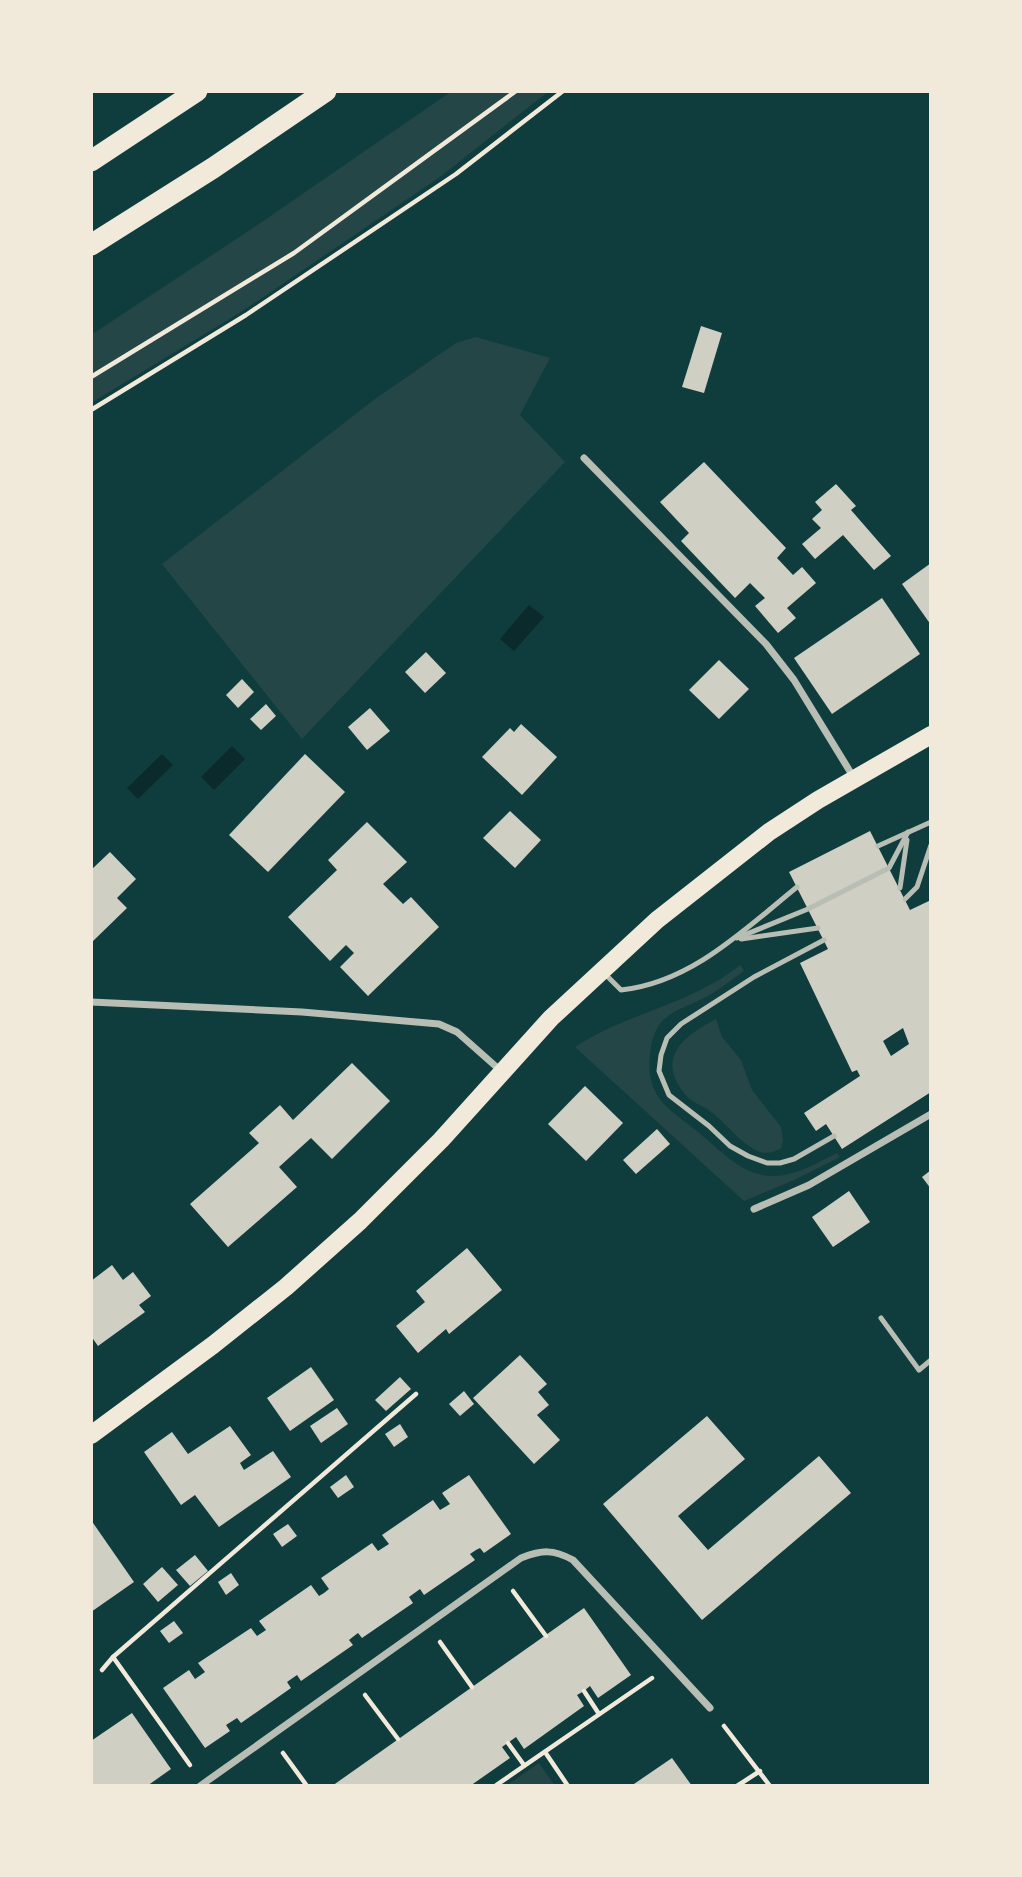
<svg xmlns="http://www.w3.org/2000/svg" width="1022" height="1877" font-family="Signika,sans-serif">
<style>
.green{fill:#244646}
.water{fill:#0a2a2b}
.building{fill:#cfcfc3;fill-rule:evenodd}
.lines{fill:none;stroke-linecap:round;stroke-linejoin:round}
.path{stroke:#f1e9da;stroke-width:4.5}
.service{stroke:#b8beb3;stroke-width:5}
.minor{stroke:#b8beb3;stroke-width:7}
.primary{stroke:#f1e9da;stroke-width:18}
.motorway{stroke:#f1e9da;stroke-width:21}
</style>
<rect width="100%" height="100%" fill="#0f3d3e"/>
<g class="green">
<polygon points="452,91 549,91 440,177 244,310 91,403 91,335 256,226"/>
<polygon points="476,337 550,358 520,415 565,462 302,739 162,564 375,399 456,343"/>
<path d="M740,965L744,971C731,980 718,991 704,998C689,1006 670,1010 659,1025C653,1034 651,1044 650,1055C645,1103 675,1111 705,1138C725,1155 745,1176 773,1176C796,1176 817,1163 837,1153L840,1157L794,1180L744,1201L575,1047C628,1012 689,1006 740,965Z"/>
<path d="M716,1019L722,1037L741,1060L752,1090L781,1127L783,1140L781,1148C774,1152 768,1154 760,1152C740,1144 728,1124 710,1111C702,1105 690,1102 684,1093C655,1056 686,1035 716,1019Z"/>
<polygon points="539,1763 555,1786 506,1786"/>
</g>
<g class="water">
<polygon points="529,605 544,617 514,651 500,639"/>
<polygon points="232,746 245,759 214,790 201,777"/>
<polygon points="162,754 173,765 138,799 127,788"/>
</g>
<g class="building">
<polygon points="701,326 722,333 704,393 682,387"/>
<polygon points="704,462 786,548 777,558 793,575 802,567 816,583 787,608 796,618 778,633 755,606 765,598 750,583 735,598 681,541 689,533 660,502"/>
<polygon points="836,484 856,506 851,510 891,556 874,570 843,535 815,559 802,544 821,528 812,519 822,510 815,502"/>
<polygon points="931,563 931,625 902,584"/>
<polygon points="882,598 920,654 832,714 794,658"/>
<polygon points="426,652 446,673 425,693 405,672"/>
<polygon points="719,660 749,689 719,719 689,690"/>
<polygon points="242,679 254,692 238,708 226,695"/>
<polygon points="266,704 276,716 261,730 250,719"/>
<polygon points="370,708 390,731 367,750 348,727"/>
<polygon points="521,724 557,757 522,795 482,757 510,728 514,732"/>
<polygon points="305,754 345,792 268,872 229,835"/>
<polygon points="510,811 541,840 515,868 483,838"/>
<polygon points="367,822 407,862 383,884 403,904 411,897 439,927 368,996 340,967 354,953 346,945 330,961 288,917 337,870 328,860"/>
<path d="M870,831L910,910L931,900V1092L842,1149L826,1124L816,1131L804,1113L860,1076L857,1070L852,1072L800,963L828,949L789,872ZM903,1028L909,1044L891,1056L883,1041Z"/>
<polygon points="110,852 136,879 117,898 127,908 91,943 91,870"/>
<polygon points="352,1063 390,1101 332,1159 311,1138 279,1167 297,1187 228,1247 190,1204 259,1143 249,1133 280,1105 293,1120"/>
<polygon points="585,1086 623,1123 586,1161 548,1124"/>
<polygon points="657,1129 670,1144 636,1174 623,1160"/>
<polygon points="931,1170 931,1189 922,1177"/>
<polygon points="849,1191 870,1222 833,1247 812,1217"/>
<polygon points="467,1248 502,1290 449,1334 446,1329 418,1353 396,1326 425,1302 416,1291"/>
<polygon points="112,1265 123,1280 133,1272 151,1296 139,1305 145,1312 98,1346 91,1336 91,1281"/>
<polygon points="520,1355 547,1384 538,1392 549,1405 537,1415 560,1440 534,1464 473,1398"/>
<polygon points="311,1367 334,1400 290,1431 267,1398"/>
<polygon points="400,1377 411,1389 386,1411 375,1400"/>
<polygon points="464,1391 474,1404 460,1416 449,1404"/>
<polygon points="337,1408 348,1424 321,1443 310,1426"/>
<polygon points="707,1416 745,1459 678,1516 708,1550 819,1456 851,1493 702,1620 603,1504"/>
<polygon points="400,1424 408,1437 394,1447 385,1434"/>
<polygon points="230,1426 251,1455 240,1463 244,1470 273,1451 291,1477 219,1527 195,1495 181,1505 144,1452 172,1432 188,1454"/>
<polygon points="346,1475 354,1487 338,1498 330,1487"/>
<polygon points="469,1475 511,1534 484,1553 480,1548 476,1550 470,1554 475,1560 424,1595 420,1589 409,1597 413,1603 362,1638 358,1633 354,1636 349,1640 353,1645 301,1681 297,1675 287,1682 291,1688 241,1723 237,1718 226,1725 230,1731 205,1748 163,1688 189,1670 195,1679 205,1672 198,1663 251,1628 257,1636 266,1630 259,1621 311,1585 319,1596 324,1593 329,1589 321,1578 372,1543 378,1551 389,1544 382,1535 433,1500 440,1510 450,1504 442,1493"/>
<polygon points="91,1520 134,1582 91,1612"/>
<polygon points="288,1524 297,1536 282,1547 273,1534"/>
<polygon points="195,1555 208,1571 190,1586 176,1570"/>
<polygon points="162,1567 178,1585 158,1602 143,1584"/>
<polygon points="231,1573 239,1585 226,1595 218,1582"/>
<polygon points="584,1608 631,1675 598,1698 590,1686 584,1691 577,1695 584,1706 524,1749 516,1737 502,1747 510,1758 470,1786 332,1786"/>
<polygon points="174,1621 183,1633 169,1643 160,1631"/>
<polygon points="132,1713 171,1769 147,1786 91,1786 91,1741"/>
<polygon points="672,1758 692,1786 631,1786"/>
</g>
<g class="lines">
<g class="path">
<polyline points="91,377 294,253 516,91"/>
<polyline points="91,410 246,315 456,174 563,91"/>
<polyline points="513,1591 546,1636"/>
<polyline points="440,1642 472,1687"/>
<polyline points="113,1657 190,1765"/>
<polyline points="102,1670 113,1657 416,1394"/>
<polyline points="584,1691 599,1714"/>
<polyline points="365,1695 398,1739"/>
<polyline points="724,1726 770,1786"/>
<polyline points="508,1743 524,1765"/>
<polyline points="545,1752 568,1786"/>
<polyline points="283,1753 307,1786"/>
<polyline points="495,1786 652,1678"/>
<polyline points="737,1786 760,1771"/>
</g>
<g class="service">
<polyline points="878,846 931,822"/>
<polyline points="900,888 907,840"/>
<polyline points="905,899 917,887 931,845"/>
<polyline points="737,938 808,909 889,868 908,832"/>
<polyline points="741,939 818,928"/>
<polyline points="824,940 754,977 681,1024 667,1038 661,1055 659,1071 669,1095 709,1126 730,1146 748,1156 767,1163 780,1163 794,1159 834,1136"/>
<path d="M603,972L621,990C691,983 745,929 797,887"/>
<polyline points="881,1318 919,1370 931,1360"/>
</g>
<g class="minor">
<polyline points="584,458 766,644 794,680 854,778"/>
<polyline points="91,1002 302,1012 439,1024 457,1032 501,1071"/>
<polyline points="754,1209 809,1185 931,1114"/>
<path d="M200,1786L521,1558C542,1550 553,1549 573,1560L710,1708"/>
</g>
<polyline class="primary" points="91,1435 213,1345 286,1287 360,1221 441,1140 551,1018 657,920 769,832 818,800 931,735"/>
<g class="motorway">
<polyline points="91,161 197,91"/>
<polyline points="91,245 213,168 326,91"/>
</g>
</g>
<rect width="1022" height="1877" fill="none" stroke="#f1e9da" stroke-width="186"/>
</svg>
